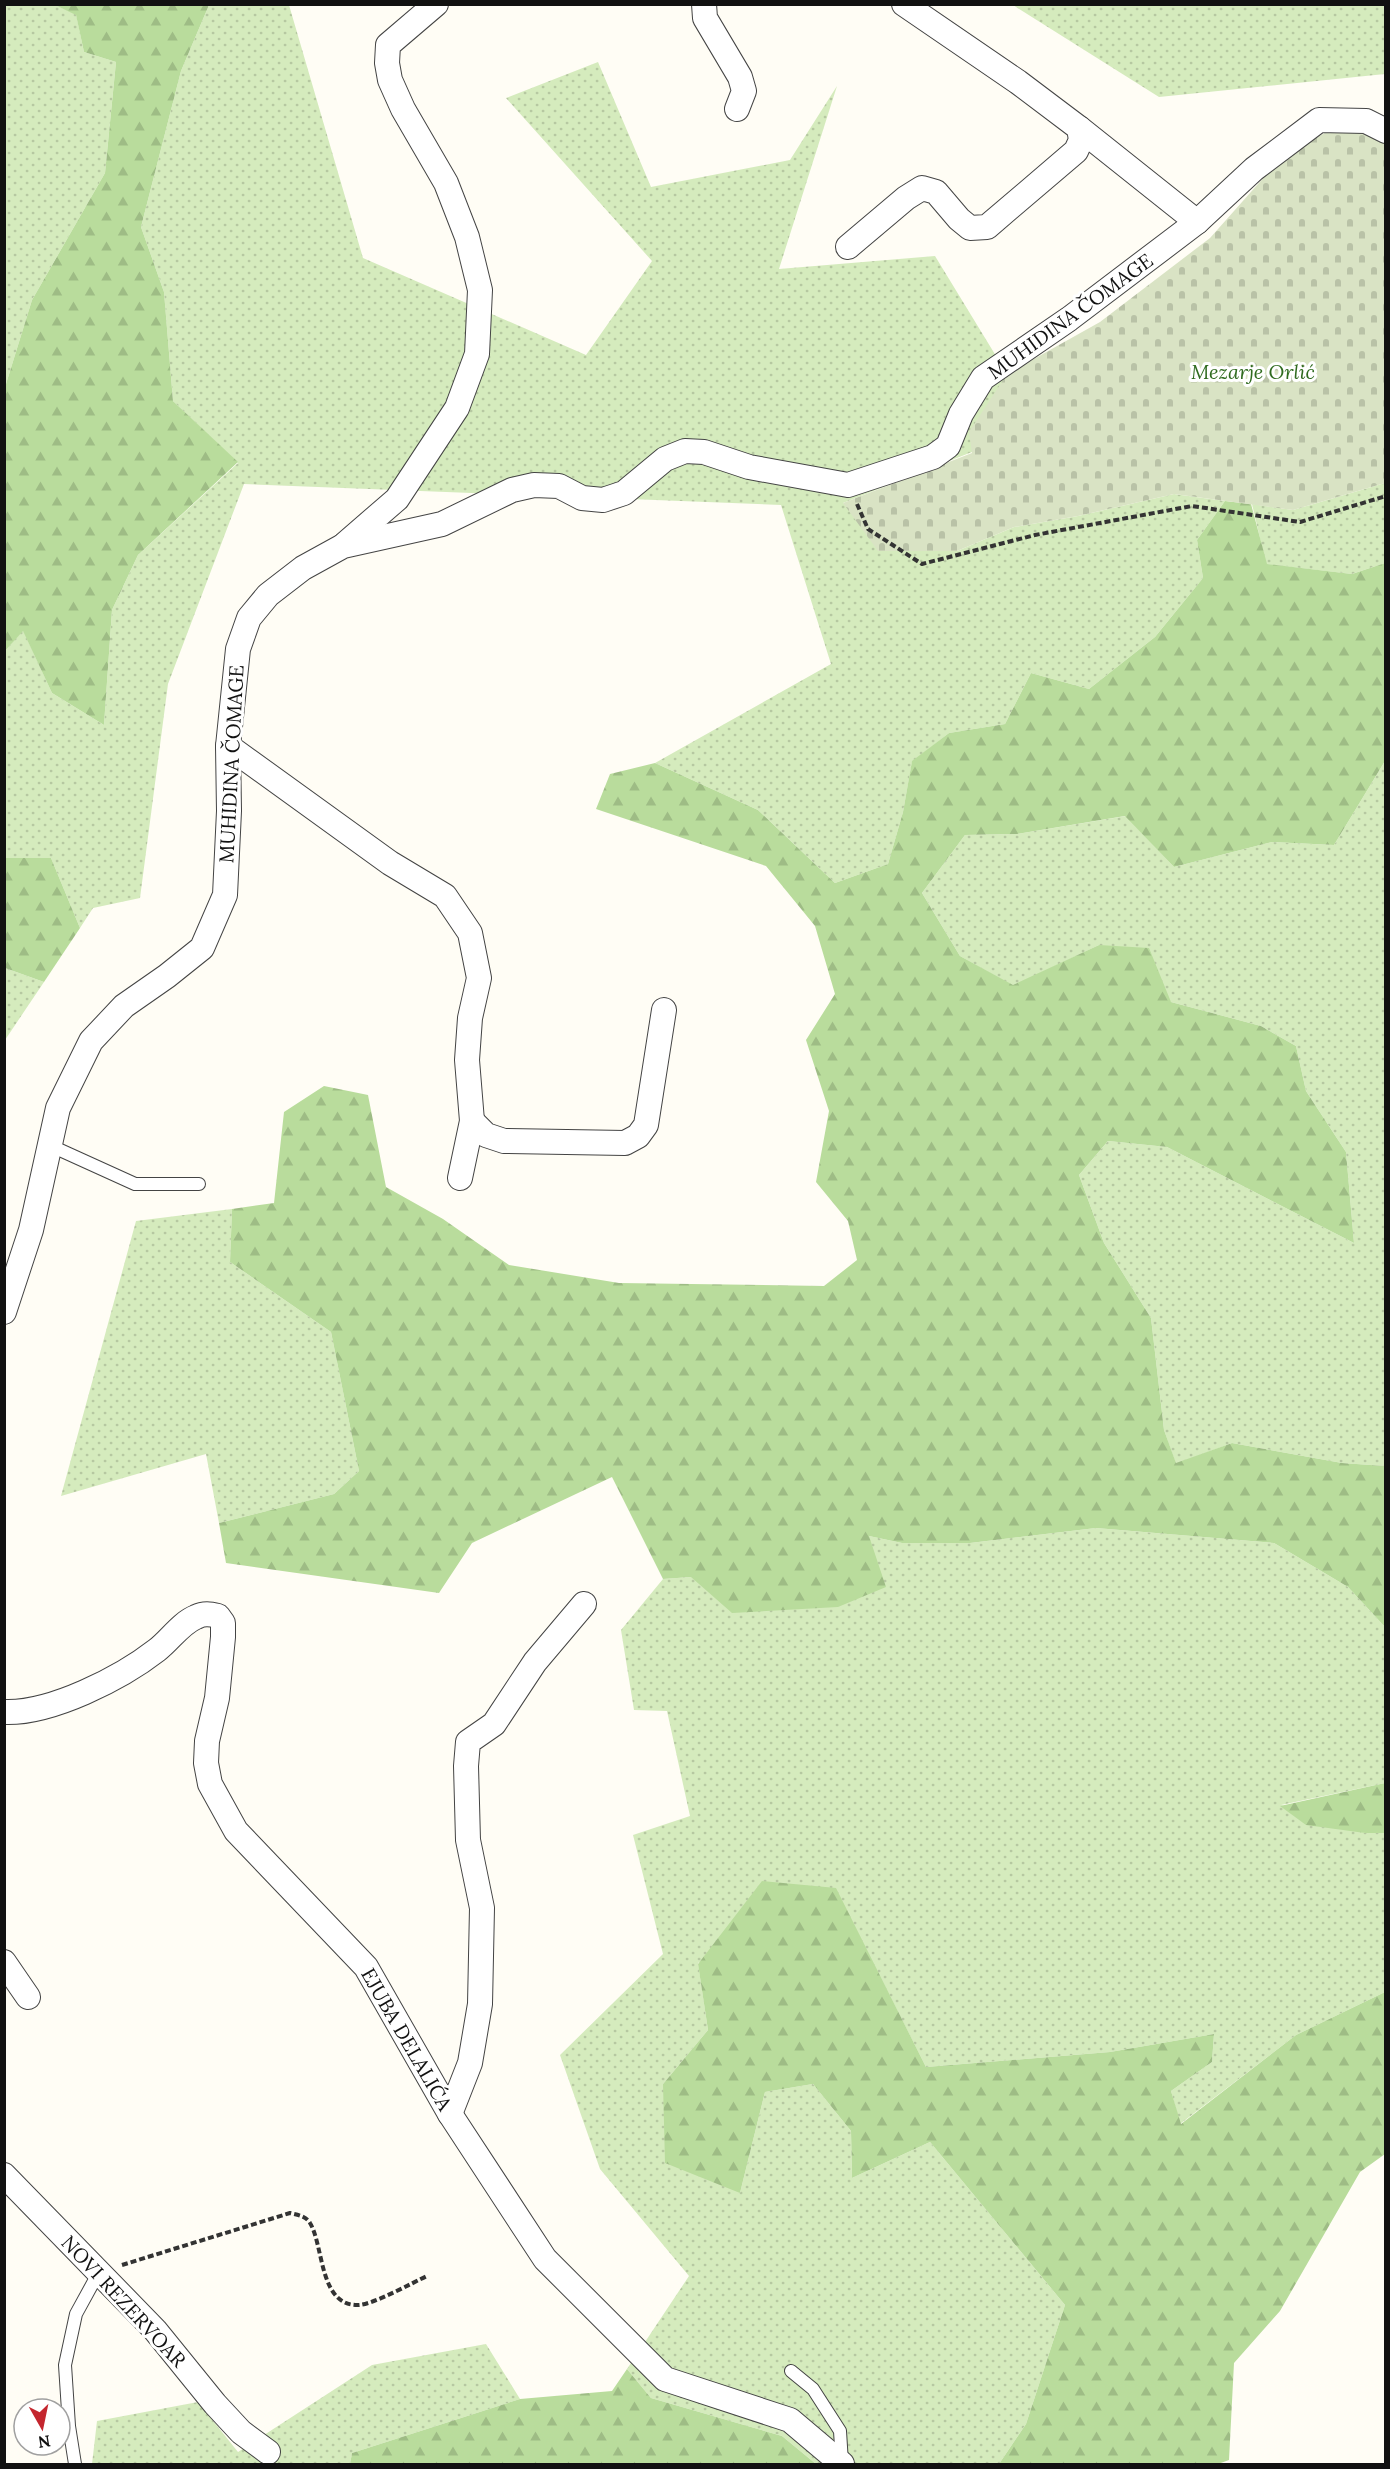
<svg xmlns="http://www.w3.org/2000/svg" width="1390" height="2469" font-family="Lora,serif">
<style>
.grass{fill:url(#grass-dots)}
.forest{fill:url(#forest-firs)}
.cemetery{fill:url(#cemetery-stones)}
.lines{fill:none;stroke-linecap:round;stroke-linejoin:round}
.lane-casing{stroke:#444;stroke-width:14}
.street-casing{stroke:#444;stroke-width:26}
.path{stroke:#333;stroke-width:4;stroke-dasharray:6 3;stroke-linecap:butt}
.lane{stroke:#fff;stroke-width:12}
.street{stroke:#fff;stroke-width:24}
.labels{text-anchor:middle;dominant-baseline:central;stroke-width:6;stroke-linejoin:round;paint-order:stroke}
.street-label{font-size:20px;fill:#111;stroke:#fff}
.park-label{font-size:20px;font-style:italic;fill:#2f6b1f;stroke:#fff}
</style>
<defs>
<pattern id="grass-dots" width="8" height="8" patternUnits="userSpaceOnUse" patternTransform="scale(1.5)"><rect width="8" height="8" fill="#d5ebbd"/><path d="M2 2h.1M6 6h.1" fill="none" stroke="#b6c8a1" stroke-width="1.8" stroke-linecap="round"/></pattern>
<pattern id="forest-firs" width="22" height="20" patternUnits="userSpaceOnUse" patternTransform="scale(1.5)"><rect width="22" height="20" fill="#b9dc9c"/><path d="M5 1l3.5 6h-7zM16 11l3.5 6h-7z" fill="#9ebc85"/></pattern>
<pattern id="cemetery-stones" width="16" height="16" patternUnits="userSpaceOnUse" patternTransform="scale(1.5)"><rect width="16" height="16" fill="#d9e3c4"/><path d="M2 7V4a2 2 0 0 1 4 0v3zM10 15v-3a2 2 0 0 1 4 0v3z" fill="#b9c2a7"/></pattern>
</defs>
<rect width="100%" height="100%" fill="#fffdf5"/>
<g class="grass">
<polygon points="5,5 55,5 76,14 84,52 116,62 105,173 32,300 6,384 5,457"/>
<polygon points="209,5 289,5 363,258 586,355 652,261 506,98 598,62 651,187 790,160 837,86 779,269 935,256 1007,374 972,452 843,503 957,551 1014,527 1078,516 1174,494 1225,501 1197,540 1203,578 1155,637 1089,689 1031,673 1005,724 949,733 912,762 903,812 888,864 835,883 758,810 655,763 831,664 781,505 244,484 168,684 140,898 93,908 80,928 51,858 5,858 5,651 23,630 52,693 104,725 112,610 138,555 238,463 173,401 164,292 141,227 181,71"/>
<polygon points="1013,5 1385,5 1385,74 1159,97"/>
<polygon points="1385,483 1385,563 1352,574 1266,564 1252,504 1293,510"/>
<polygon points="1385,761 1385,1466 1342,1463 1232,1443 1176,1464 1164,1430 1151,1318 1104,1243 1079,1175 1108,1141 1167,1147 1354,1243 1346,1152 1306,1091 1296,1046 1261,1026 1171,1002 1099,945 1013,986 960,956 922,893 965,835 1017,834 1126,816 1174,867 1272,842 1334,845"/>
<polygon points="5,968 44,982 5,1040 4,968"/>
<polygon points="232,1209 230,1262 331,1332 359,1471 334,1494 219,1523 206,1454 61,1496 136,1221"/>
<polygon points="1096,1528 1274,1543 1348,1587 1385,1627 1385,1783 1281,1805 1365,1833 1385,1833 1385,1992 1296,2035 1180,2124 1171,2091 1212,2062 1214,2034 1110,2052 926,2067 835,1888 698,1963 708,2030 663,2084 740,2193 765,2092 813,2084 851,2131 852,2178 930,2142 1065,2305 1026,2424 999,2464 816,2464 782,2436 651,2398 627,2369 689,2276 600,2169 560,2055 663,1954 633,1835 690,1816 667,1711 634,1710 621,1630 663,1579 691,1577 869,1536 902,1543 970,1543"/>
<polygon points="486,2344 520,2399 352,2453 350,2464 92,2464 97,2421 198,2402 238,2452 372,2365"/>
</g>
<g class="forest">
<polygon points="55,5 209,5 181,71 141,227 164,292 173,401 238,462 138,555 112,610 104,725 52,693 23,631 5,651 6,384 32,300 105,173 116,62 84,52 76,15"/>
<polygon points="1225,501 1251,504 1267,564 1352,574 1385,563 1385,761 1334,845 1272,842 1174,867 1125,816 1017,834 965,835 922,893 960,956 1013,985 1099,945 1149,948 1171,1002 1261,1026 1296,1046 1306,1091 1346,1152 1354,1243 1167,1147 1108,1141 1079,1175 1104,1243 1151,1318 1164,1430 1176,1463 1232,1443 1342,1463 1385,1466 1385,1627 1348,1587 1274,1543 1096,1528 970,1543 902,1543 869,1536 886,1587 838,1607 732,1613 691,1577 663,1579 612,1477 472,1543 439,1593 226,1563 219,1523 334,1494 359,1471 331,1332 230,1262 232,1209 274,1203 284,1112 324,1086 368,1095 386,1187 443,1219 509,1265 619,1283 824,1286 857,1260 848,1221 816,1182 829,1111 806,1040 835,994 815,926 766,866 596,809 610,774 655,763 758,810 835,883 888,864 903,812 912,761 949,733 1005,724 1031,673 1089,689 1155,637 1203,578 1197,540"/>
<polygon points="5,858 51,858 80,928 44,982 5,968"/>
<polygon points="1385,1783 1385,1833 1365,1833 1306,1825 1280,1806"/>
<polygon points="762,1881 836,1888 926,2067 1110,2052 1214,2034 1212,2062 1171,2091 1181,2124 1296,2035 1385,1992 1385,2154 1360,2172 1280,2311 1234,2363 1229,2460 1218,2464 999,2464 1026,2424 1065,2305 930,2142 852,2178 851,2131 813,2084 765,2092 740,2193 665,2163 663,2084 708,2030 698,1964"/>
<polygon points="627,2369 651,2398 782,2436 816,2464 350,2464 352,2453 520,2399 612,2391"/>
</g>
<polygon class="cemetery" points="1339,125 1385,142 1385,483 1293,510 1174,494 1078,516 1014,527 957,551 878,551 843,503 972,453 969,432 1007,374 1100,322 1210,238 1282,157"/>
<g class="lines">
<defs>
<g id="lane">
<polyline points="49,1145 135,1184 199,1184"/>
<polyline points="791,2371 813,2389 840,2431 842,2463"/>
<polyline points="75,2464 69,2426 65,2365 76,2314 99,2272"/>
</g>
<g id="street">
<polyline points="704,4 705,18 740,77 744,91 737,109"/>
<polyline points="1079,128 1197,222"/>
<polyline points="848,247 906,198 922,188 936,192 959,219 970,228 987,227 1076,151 1081,140 1079,128 1018,82 904,4"/>
<polyline points="345,544 397,499 457,408 477,354 480,290 467,237 446,183 403,109 390,80 387,63 388,45 436,4"/>
<polyline points="228,746 390,863 445,896 470,933 479,978 470,1018 467,1060 472,1121 460,1178"/>
<polyline points="472,1121 486,1135 504,1141 625,1143 638,1136 646,1125 664,1010"/>
<polyline points="4,1312 31,1230 58,1108 91,1041 124,1006 167,976 202,948 225,895 229,811 228,746 238,649 249,618 268,595 303,568 343,546 442,524 512,490 534,485 559,486 582,498 603,500 624,493 665,459 685,451 704,452 749,467 848,485 933,457 948,446 961,414 983,378 1069,319 1197,222 1254,169 1319,120 1366,121 1386,131"/>
<path d="M4,1712C51,1714 121,1678 157,1650C170,1640 181,1623 196,1617C204,1613 210,1614 218,1616L223,1623V1637L217,1698L207,1741L206,1763L210,1784L236,1831L366,1967L450,2114L545,2259L665,2379L790,2420L842,2464"/>
<polyline points="4,1962 28,1997"/>
<polyline points="450,2114 470,2063 480,2004 482,1908 468,1840 466,1766 468,1742 494,1724 535,1662 584,1604"/>
<polyline points="4,2175 155,2330 215,2404 241,2432 268,2452"/>
</g>
</defs>
<use href="#lane" class="lane-casing"/>
<use href="#street" class="street-casing"/>
<g class="path">
<polyline points="857,504 868,529 922,564 1035,535 1192,506 1300,522 1386,496"/>
<path d="M122,2265L290,2213C298,2215 306,2216 310,2223C324,2246 319,2307 359,2305C374,2304 412,2283 427,2276"/>
</g>
<use href="#lane" class="lane"/>
<use href="#street" class="street"/>
</g>
<g class="labels">
<g class="street-label">
<text transform="translate(1070 316) rotate(-36)">MUHIDINA ČOMAGE</text>
<text transform="translate(231 764) rotate(-87)">MUHIDINA ČOMAGE</text>
<text transform="translate(407 2039) rotate(60)">EJUBA DELALIĆA</text>
<text transform="translate(124 2301) rotate(47)">NOVI REZERVOAR</text>
</g>
<g class="park-label">
<text x="1253" y="371">Mezarje Orlić</text>
</g>
</g>
<rect width="1390" height="2469" fill="none" stroke="#111111" stroke-width="12"/>
<g transform="translate(42 2427) rotate(171)"><circle r="28" fill="#ffffff" stroke="#a0a0a0" stroke-width="1.5"/>
<path d="M0-4.5L10 22L0 15L-10 22Z" fill="#c4262e"/>
<text y="-9" font-size="16" font-weight="bold" text-anchor="middle" fill="#111111">N</text>
</g>
</svg>
